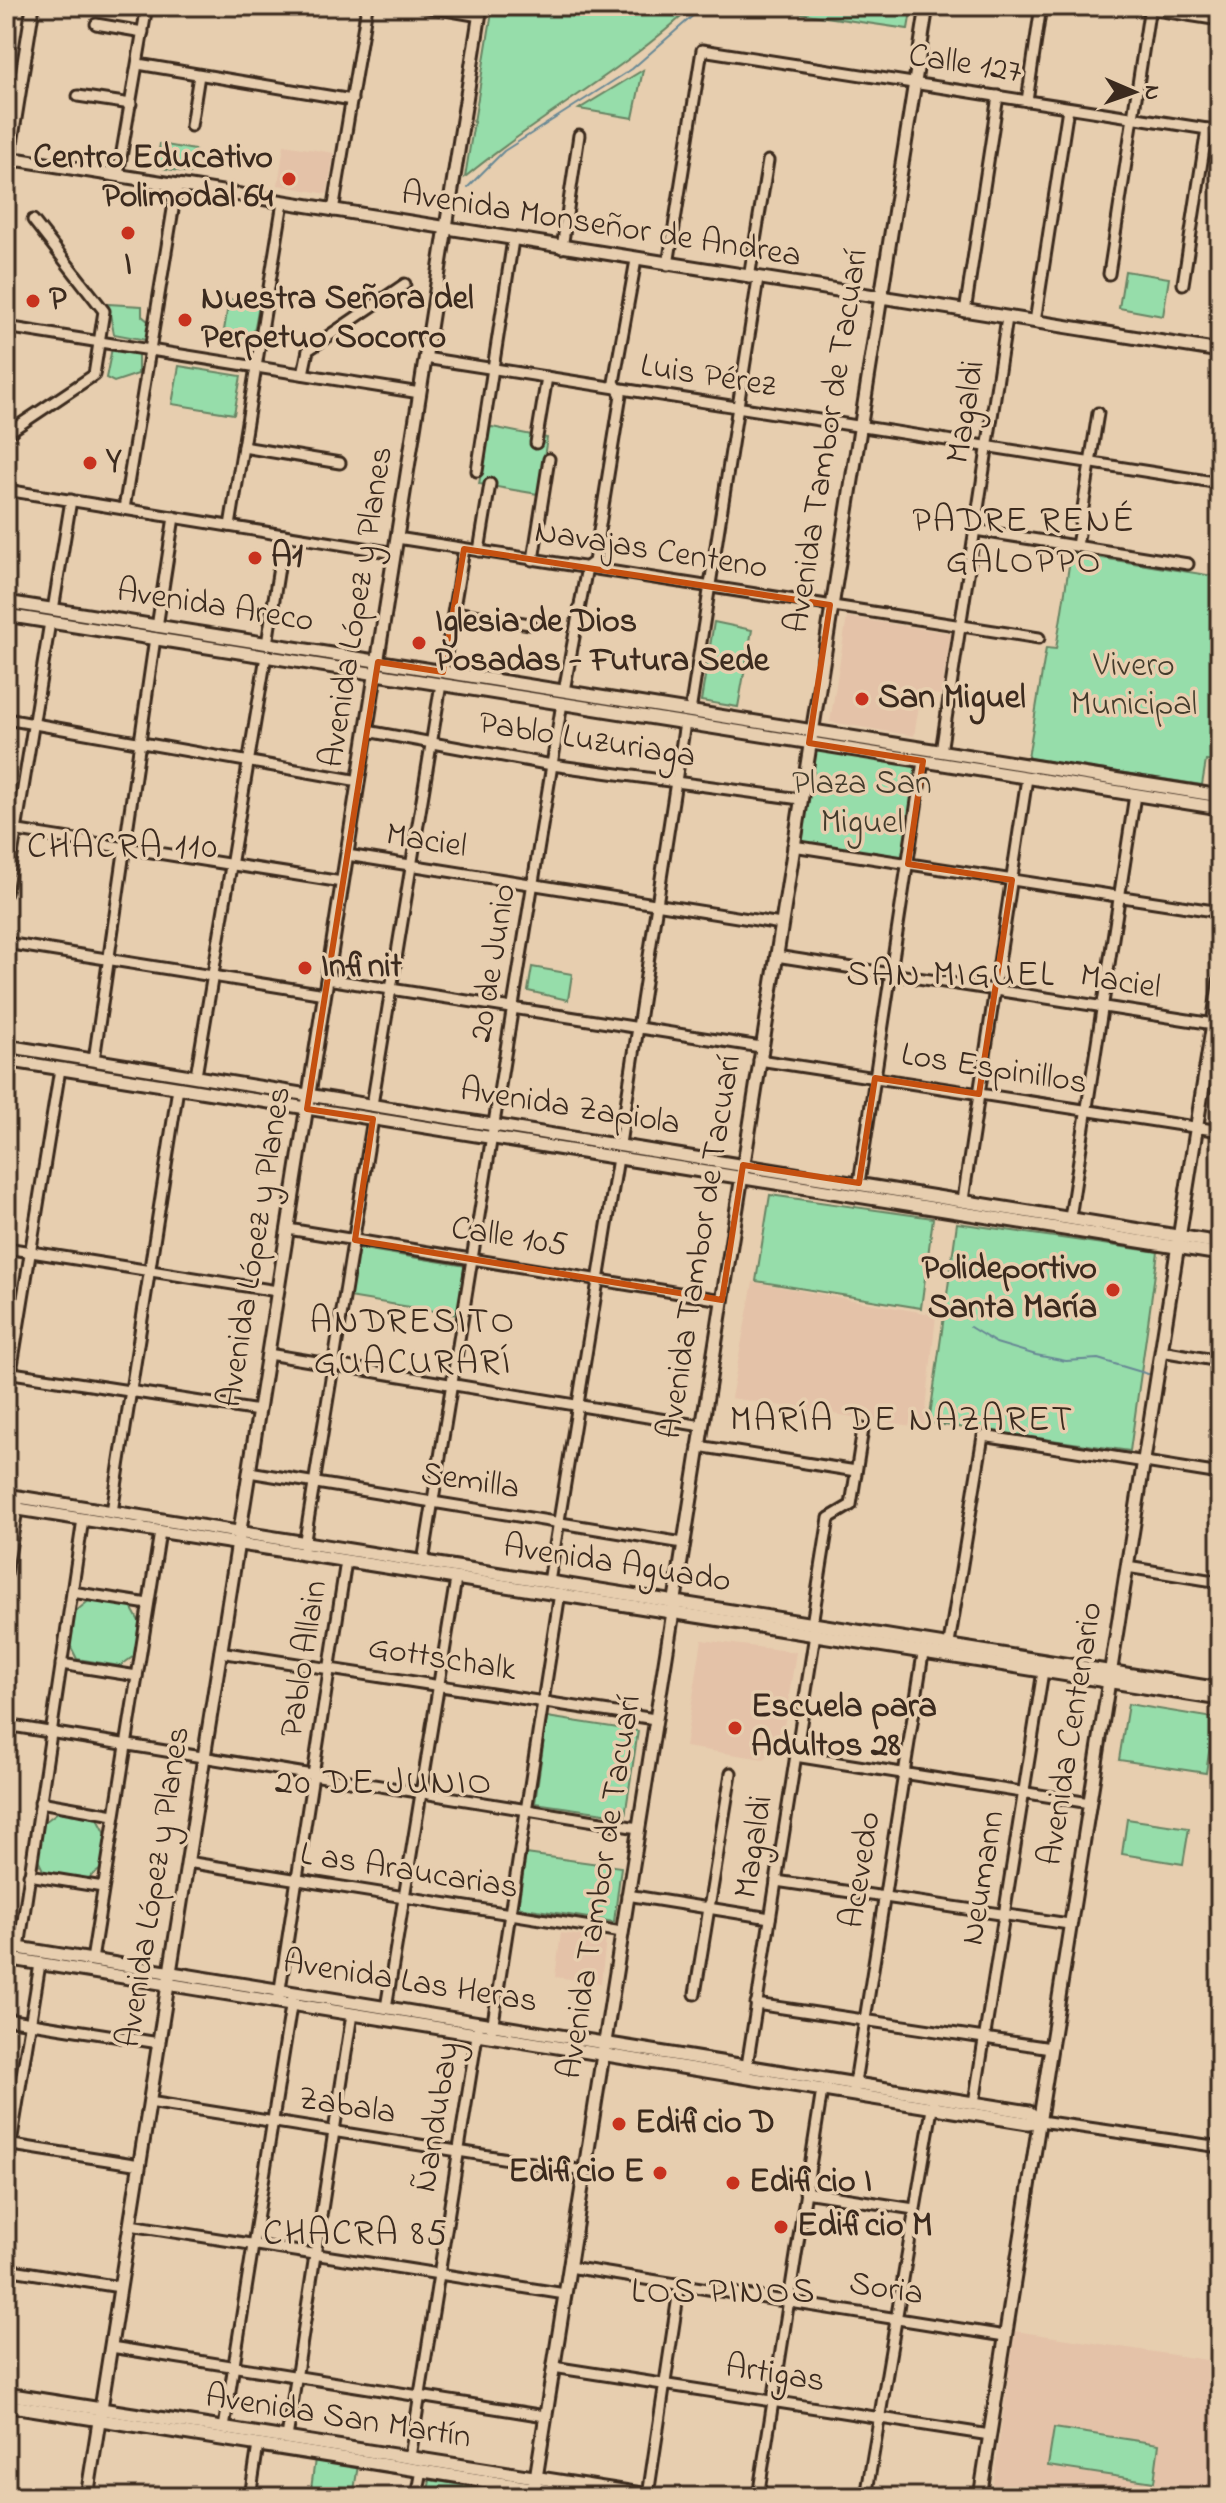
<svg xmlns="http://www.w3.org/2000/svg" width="1226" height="2503" font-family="'Indie Flower',sans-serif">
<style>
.built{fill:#e4c2a8}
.green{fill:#96ddaa;stroke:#688464;stroke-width:2}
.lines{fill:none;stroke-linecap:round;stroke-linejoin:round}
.stream{stroke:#678895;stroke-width:2}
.minor-casing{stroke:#3b2a1e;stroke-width:15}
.major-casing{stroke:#3b2a1e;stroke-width:17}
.minor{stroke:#e7ceaf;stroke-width:9}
.major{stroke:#e7ceaf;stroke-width:11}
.marked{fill:none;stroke:#c55010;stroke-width:6;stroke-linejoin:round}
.poi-dot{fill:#c8321e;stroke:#e7ceaf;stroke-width:3}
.labels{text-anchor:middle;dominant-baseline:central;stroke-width:7;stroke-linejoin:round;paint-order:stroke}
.street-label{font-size:34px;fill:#3b2a1e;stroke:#e7ceaf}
.poi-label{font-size:34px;font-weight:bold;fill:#3b2a1e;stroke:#e7ceaf;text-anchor:start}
.park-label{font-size:34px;fill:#443c2c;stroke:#e7ceaf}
.neighbourhood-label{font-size:36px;letter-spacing:2px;fill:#3b2a1e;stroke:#e7ceaf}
</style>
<rect width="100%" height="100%" fill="#e7ceaf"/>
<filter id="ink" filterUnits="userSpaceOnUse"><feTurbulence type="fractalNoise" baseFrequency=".0125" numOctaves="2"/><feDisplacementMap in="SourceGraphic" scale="16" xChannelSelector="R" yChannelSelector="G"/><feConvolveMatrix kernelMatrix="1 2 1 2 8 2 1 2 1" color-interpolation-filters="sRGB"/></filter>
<g filter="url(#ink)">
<g class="built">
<polygon points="284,145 334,153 327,194 278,185"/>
<polygon points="847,617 951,633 941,695 921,693 914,736 830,722"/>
<polygon points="753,1282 936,1315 924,1428 731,1398"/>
<polygon points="702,1640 796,1652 781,1745 764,1759 685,1747"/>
<polygon points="561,1933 606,1939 601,1983 555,1977"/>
<polygon points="1015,2331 1220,2362 1220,2497 991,2497"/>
</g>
<g class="green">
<path d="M493,6H693C623,72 538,116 465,177Z"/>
<polygon points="752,6 912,6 908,29"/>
<polygon points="643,70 633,118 579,109"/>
<polygon points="160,144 195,150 191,173 156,167"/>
<polygon points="1125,271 1169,278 1163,316 1119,308"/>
<polygon points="229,299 259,305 251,348 222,343"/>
<polygon points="108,304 142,306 142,316 149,322 146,340 114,334"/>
<polygon points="112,348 138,351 138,374 114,382 106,378"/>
<polygon points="179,366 241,376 234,414 172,404"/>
<polygon points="492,427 547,438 538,494 479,484 489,428"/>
<polygon points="1071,553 1220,577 1220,763 1206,761 1202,785 1028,758 1046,648 1056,649"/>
<polygon points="714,622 752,630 738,707 701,701"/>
<polygon points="815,749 917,766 902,858 802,843"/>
<polygon points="532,967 572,974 568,1000 528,991"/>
<polygon points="6,1049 1164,1237 1164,1242 6,1056"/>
<polygon points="770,1195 933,1218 921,1308 756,1281"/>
<polygon points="957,1223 1158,1252 1130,1451 929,1423"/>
<polygon points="357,1248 466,1266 458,1315 349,1297"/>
<polygon points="91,1599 131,1607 140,1623 134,1656 120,1666 77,1659 69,1643 76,1611"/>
<polygon points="1128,1704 1214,1718 1206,1773 1119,1760"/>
<polygon points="547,1717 638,1731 625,1816 535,1803"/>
<polygon points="58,1812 98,1819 107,1836 101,1869 87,1879 44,1872 36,1856 42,1824"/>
<polygon points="1127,1819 1189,1828 1183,1864 1122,1854"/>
<polygon points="526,1854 621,1867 614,1922 518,1907"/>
<polygon points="1054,2428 1159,2444 1154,2482 1048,2466"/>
<polygon points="315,2459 358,2465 353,2497 310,2497"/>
<polygon points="430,2480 476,2487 474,2497 427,2497"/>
</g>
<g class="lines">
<g class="stream">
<polyline points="468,187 504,151 632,69 704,6"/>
<polyline points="970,1327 996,1343 1036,1355 1066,1361 1098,1359 1148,1374"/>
</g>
<defs>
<g id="minor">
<polyline points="422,6 480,16"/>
<polyline points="1130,6 1220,20"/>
<polyline points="96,24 143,32"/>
<polyline points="138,64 352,100"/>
<polyline points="78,96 131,104"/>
<polyline points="1027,101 1041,6"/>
<polyline points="191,126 199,75"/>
<polyline points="118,175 147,6"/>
<polyline points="333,211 367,6"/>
<polyline points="562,248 579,135"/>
<polyline points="668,265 702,50 1220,131"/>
<polyline points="1109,274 1150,6"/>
<polyline points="749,278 768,161"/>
<polyline points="1183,284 1207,129"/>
<polyline points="965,312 998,96"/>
<polyline points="1035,322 1068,108"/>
<polyline points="6,327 420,393"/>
<polyline points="425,358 1220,483"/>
<polyline points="303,374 308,350 405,284"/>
<polyline points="6,434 94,375 104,311 33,220"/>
<polyline points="536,443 547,377"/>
<polyline points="243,447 340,463"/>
<polyline points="477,471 513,240"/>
<polyline points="6,490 395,553"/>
<polyline points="124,509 177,185"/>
<polyline points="230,526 283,202"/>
<polyline points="975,530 1188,564"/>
<polyline points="397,538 1039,638"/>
<polyline points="1077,546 1098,413"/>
<polyline points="479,551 490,484"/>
<polyline points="533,560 549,459"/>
<polyline points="587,567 594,562 621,395 614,382 636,260"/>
<polyline points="53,610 71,500"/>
<polyline points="454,612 530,624"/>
<polyline points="157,627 174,517"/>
<polyline points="267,644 284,535"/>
<polyline points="443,672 464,549"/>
<polyline points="564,691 587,567"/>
<polyline points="690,712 758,279"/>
<polyline points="6,719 359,781"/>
<polyline points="367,731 552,765 800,799"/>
<polyline points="941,752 1007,318"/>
<polyline points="6,829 342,882"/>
<polyline points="793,846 1220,912"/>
<polyline points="347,855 781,924"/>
<polyline points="6,893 50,622"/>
<polyline points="6,943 325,994"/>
<polyline points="776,956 1220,1025"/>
<polyline points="327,979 761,1047"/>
<polyline points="94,1060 155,638"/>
<polyline points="759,1060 1220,1131"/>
<polyline points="196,1076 266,656"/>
<polyline points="372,1105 441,684"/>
<polyline points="620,1144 685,723"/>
<polyline points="859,1183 923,761"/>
<polyline points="963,1200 1027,778"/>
<polyline points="1070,1218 1135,795"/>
<polyline points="288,1229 722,1300"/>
<polyline points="6,1248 277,1291"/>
<polyline points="1161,1351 1220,1361"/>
<polyline points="268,1354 702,1426"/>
<polyline points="6,1372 259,1411"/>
<polyline points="6,1403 60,1069"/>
<polyline points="698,1446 856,1471"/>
<polyline points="249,1472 683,1543"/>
<polyline points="112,1512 178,1088"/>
<polyline points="304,1546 373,1119"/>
<polyline points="423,1562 562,703"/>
<polyline points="1127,1567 1220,1582"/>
<polyline points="6,1574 18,1504"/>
<polyline points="549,1582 618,1158"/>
<polyline points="72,1592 148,1604"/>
<polyline points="812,1624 829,1518 851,1505 863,1429"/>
<polyline points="948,1650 983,1436 1220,1474"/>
<polyline points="220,1652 655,1719"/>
<polyline points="61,1664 137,1676"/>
<polyline points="6,1725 638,1828"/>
<polyline points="795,1756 1090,1803"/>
<polyline points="40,1802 114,1815"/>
<polyline points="187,1862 622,1932"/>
<polyline points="29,1875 103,1887"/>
<polyline points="776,1881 1069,1924"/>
<polyline points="627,1895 770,1918"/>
<polyline points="19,1948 83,1519"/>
<polyline points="92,1960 160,1532"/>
<polyline points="695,1994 731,1773"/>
<polyline points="278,2002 346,1561"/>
<polyline points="756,2004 1051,2048"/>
<polyline points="386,2008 456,1579"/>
<polyline points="6,2019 159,2043"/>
<polyline points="492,2029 560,1593"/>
<polyline points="746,2072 816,1628"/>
<polyline points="854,2089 923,1654"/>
<polyline points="149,2102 584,2171"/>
<polyline points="974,2103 1044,1665"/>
<polyline points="1040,2121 1220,2147"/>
<polyline points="6,2144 140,2165"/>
<polyline points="6,2174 40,1964"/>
<polyline points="805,2192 914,2209"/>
<polyline points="130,2225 565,2294"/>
<polyline points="569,2267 1005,2336"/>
<polyline points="6,2269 120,2287"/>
<polyline points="111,2347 545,2416"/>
<polyline points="553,2367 990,2435"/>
<polyline points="224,2428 292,2000"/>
<polyline points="287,2438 352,2014"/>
<polyline points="410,2457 478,2029"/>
<polyline points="648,2495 680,2283"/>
<polyline points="250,2497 258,2445"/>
<polyline points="417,2497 422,2470"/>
<polyline points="758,2497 822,2090"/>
<polyline points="866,2497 933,2103"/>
</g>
<g id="major">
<polyline points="6,163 21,160 1220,351"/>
<polyline points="6,175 33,6"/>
<polyline points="6,602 1220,796"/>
<polyline points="6,615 1220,808"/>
<polyline points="6,1046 1220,1243"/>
<polyline points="6,1060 1220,1254"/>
<polyline points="6,1495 1220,1689"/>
<polyline points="6,1507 1220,1699"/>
<polyline points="6,1946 1029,2112 1040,2121"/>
<polyline points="6,1958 1028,2123 1040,2121"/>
<polyline points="6,2394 661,2497"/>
<polyline points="6,2405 588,2497"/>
<polyline points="87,2497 481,6"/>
<polyline points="533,2497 927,6"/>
<polyline points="980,2497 1220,979"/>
</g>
</defs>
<use href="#minor" class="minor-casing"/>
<use href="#major" class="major-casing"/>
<use href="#minor" class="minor"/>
<use href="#major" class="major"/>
</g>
</g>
<path class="marked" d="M464,549L830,605L809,743L923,761L908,864L1012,880L979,1094L875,1078L859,1183L743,1165L722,1300L355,1240L373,1119L307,1109L378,662L443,672Z"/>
<g class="poi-dot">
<circle cx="289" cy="179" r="8"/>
<circle cx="128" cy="233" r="8"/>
<circle cx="33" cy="301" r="8"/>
<circle cx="185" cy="320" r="8"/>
<circle cx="90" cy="463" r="8"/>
<circle cx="255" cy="558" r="8"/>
<circle cx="419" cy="643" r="8"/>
<circle cx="862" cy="699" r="8"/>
<circle cx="305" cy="968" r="8"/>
<circle cx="1113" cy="1290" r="8"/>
<circle cx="735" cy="1728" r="8"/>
<circle cx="619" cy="2124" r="8"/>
<circle cx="660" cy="2173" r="8"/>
<circle cx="733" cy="2183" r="8"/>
<circle cx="781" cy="2227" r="8"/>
</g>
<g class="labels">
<g class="street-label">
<text transform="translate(965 65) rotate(9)">Calle 127</text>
<text transform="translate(601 226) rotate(9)">Avenida Monseñor de Andrea</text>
<text transform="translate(708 377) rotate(9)">Luis Pérez</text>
<text transform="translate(967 412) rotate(-81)">Magaldi</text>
<text transform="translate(828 441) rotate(-81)">Avenida Tambor de Tacuarí</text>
<text transform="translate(651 551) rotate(9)">Navajas Centeno</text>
<text transform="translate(215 607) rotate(9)">Avenida Areco</text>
<text transform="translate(358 607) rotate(-81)">Avenida López y Planes</text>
<text transform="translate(587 741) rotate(9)">Pablo Luzuriaga</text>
<text transform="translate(426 842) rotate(9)">Maciel</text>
<text transform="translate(494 963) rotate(-81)">20 de Junio</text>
<text transform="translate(1120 983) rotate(9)">Maciel</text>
<text transform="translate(994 1070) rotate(9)">Los Espinillos</text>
<text transform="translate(570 1108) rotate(9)">Avenida Zapiola</text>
<text transform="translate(509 1238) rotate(9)">Calle 105</text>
<text transform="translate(256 1247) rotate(-81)">Avenida López y Planes</text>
<text transform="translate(701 1247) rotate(-81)">Avenida Tambor de Tacuarí</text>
<text transform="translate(470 1482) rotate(9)">Semilla</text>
<text transform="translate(617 1565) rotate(9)">Avenida Aguado</text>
<text transform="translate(305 1659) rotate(-81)">Pablo Allain</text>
<text transform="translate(442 1660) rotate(9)">Gottschalk</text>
<text transform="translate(1072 1734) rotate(-81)">Avenida Centenario</text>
<text transform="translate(755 1847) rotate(-81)">Magaldi</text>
<text transform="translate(862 1870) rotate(-81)">Acevedo</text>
<text transform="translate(409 1872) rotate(9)">L as Araucarias</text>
<text transform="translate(984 1878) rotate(-81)">Neumann</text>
<text transform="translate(155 1887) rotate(-81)">Avenida López y Planes</text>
<text transform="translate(601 1887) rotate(-81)">Avenida Tambor de Tacuarí</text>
<text transform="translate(410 1983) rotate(9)">Avenida Las Heras</text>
<text transform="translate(347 2107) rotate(9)">Zabala</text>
<text transform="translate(438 2117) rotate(-81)">Ñandubay</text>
<text transform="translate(886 2290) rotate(9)">Soria</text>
<text transform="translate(775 2375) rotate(9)">Artigas</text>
<text transform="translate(338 2418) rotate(9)">Avenida San Martín</text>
</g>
<g class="poi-label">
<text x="273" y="159" text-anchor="end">Centro Educativo<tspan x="273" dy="39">Polimodal 64</tspan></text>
<text x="128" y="266" text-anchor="middle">I</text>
<text x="201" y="300">Nuestra Señora del<tspan x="201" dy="39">Perpetuo Socorro</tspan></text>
<text x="49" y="301">P</text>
<text x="106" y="463">Y</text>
<text x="271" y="558">A1</text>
<text x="435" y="623">Iglesia de Dios<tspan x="435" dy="39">Posadas - Futura Sede</tspan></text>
<text x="878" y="699">San Miguel</text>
<text x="321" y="968">Infinit</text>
<text x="1097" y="1270" text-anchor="end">Polideportivo<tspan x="1097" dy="39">Santa María</tspan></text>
<text x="751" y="1708">Escuela para<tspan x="751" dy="39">Adultos 28</tspan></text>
<text x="635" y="2124">Edificio D</text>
<text x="644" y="2173" text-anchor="end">Edificio E</text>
<text x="749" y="2183">Edificio I</text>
<text x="797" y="2227">Edificio M</text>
</g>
<g class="park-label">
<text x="1134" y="667">Vivero<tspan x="1134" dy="39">Municipal</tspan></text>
<text x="862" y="785">Plaza San<tspan x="862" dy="39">Miguel</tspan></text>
</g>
<g class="neighbourhood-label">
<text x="1024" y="522">PADRE RENÉ<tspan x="1024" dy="41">GALOPPO</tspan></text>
<text x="123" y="848">CHACRA 110</text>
<text x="951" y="976">SAN MIGUEL</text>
<text x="413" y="1323">ANDRESITO<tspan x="413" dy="41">GUACURARÍ</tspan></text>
<text x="902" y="1421">MARÍA DE NAZARET</text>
<text x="384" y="1784">20 DE JUNIO</text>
<text x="356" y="2235">CHACRA 85</text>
<text x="724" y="2293">LOS PINOS</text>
</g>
</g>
<rect width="1226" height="2503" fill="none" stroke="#e7ceaf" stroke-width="32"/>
<rect x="16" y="16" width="1194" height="2471" fill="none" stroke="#3b2a1e" stroke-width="3" filter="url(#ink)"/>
<g transform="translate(1134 92) rotate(92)" stroke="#e7ceaf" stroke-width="6" paint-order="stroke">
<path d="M0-6L14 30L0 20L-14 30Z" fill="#3b2a1e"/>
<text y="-12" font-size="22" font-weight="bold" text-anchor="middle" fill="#3b2a1e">N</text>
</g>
</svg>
